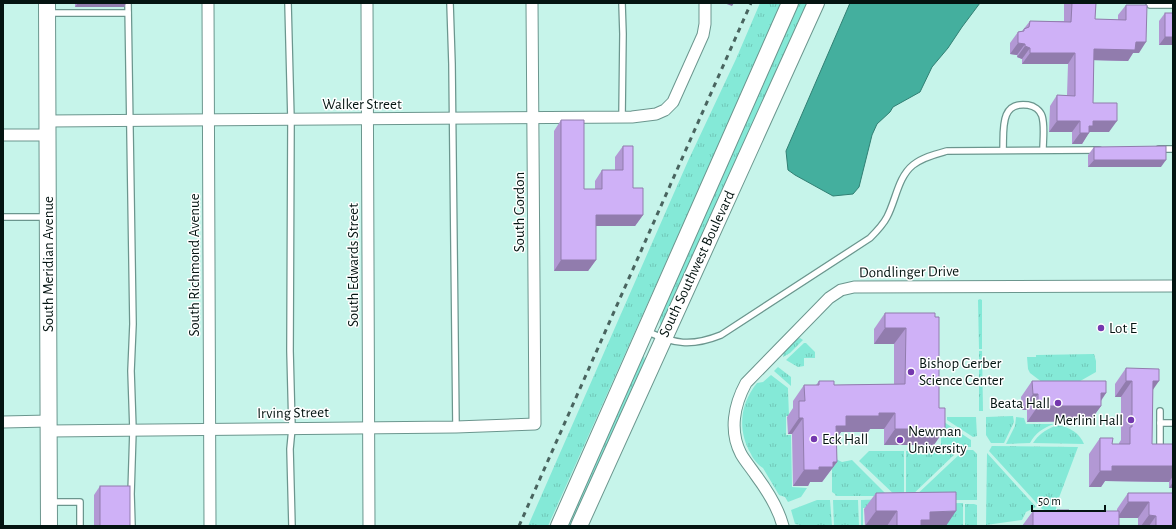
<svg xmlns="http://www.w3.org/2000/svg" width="1176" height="529" font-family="'Alegreya Sans',sans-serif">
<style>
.grass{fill:url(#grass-tufts)}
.water{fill:#44af9e;stroke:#318074}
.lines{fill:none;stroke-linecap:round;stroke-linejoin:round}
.lane-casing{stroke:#6b968e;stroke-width:8}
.street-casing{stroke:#6b968e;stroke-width:13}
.secondary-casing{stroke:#6b968e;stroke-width:18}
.lane{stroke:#fff;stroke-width:5.5}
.street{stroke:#fff;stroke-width:11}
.secondary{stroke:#fff;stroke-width:16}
.rail{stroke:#49645f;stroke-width:3;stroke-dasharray:5 5;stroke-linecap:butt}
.wall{fill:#b298d4}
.shaded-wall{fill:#917cad}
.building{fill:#cfb1f7;stroke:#917cad}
.poi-dot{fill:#7438ae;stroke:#fff;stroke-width:1.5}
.labels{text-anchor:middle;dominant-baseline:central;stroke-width:3;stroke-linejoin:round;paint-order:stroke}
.street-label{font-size:15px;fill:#041411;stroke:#fff}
.poi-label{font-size:15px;fill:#041411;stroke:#fff;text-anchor:start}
</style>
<defs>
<pattern id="grass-tufts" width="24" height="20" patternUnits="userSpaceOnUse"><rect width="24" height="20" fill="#84e9d7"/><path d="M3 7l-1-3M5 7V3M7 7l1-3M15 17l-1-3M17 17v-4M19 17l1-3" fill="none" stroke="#70c7b8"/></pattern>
</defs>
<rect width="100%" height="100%" fill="#c6f4ea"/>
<g class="grass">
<polygon points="760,3 782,3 548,526 528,526 688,161 736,59"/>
<polygon points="798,3 811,3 661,327 659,315"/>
<polygon points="980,299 982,300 982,349 979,349 978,300"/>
<path d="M800,338L803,340L790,353L783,357C783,349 793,340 800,338Z"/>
<polygon points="804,343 806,343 815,352 815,358 804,358 804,366 798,367 786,360"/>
<polygon points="979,351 982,351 983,411 979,411"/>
<polygon points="1094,354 1096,361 1096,372 1061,392 1055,392 1030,373 1028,369 1027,357 1036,357 1036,355"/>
<polygon points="644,356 646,366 574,526 566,526 642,359"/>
<polygon points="778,367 791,377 791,386 774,371"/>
<path d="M771,375L788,388V390L789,416H786V435H791L792,487L807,488L801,497L788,502L785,497L779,495L763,468C758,465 753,459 751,454C737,430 740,404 757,383L763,382Z"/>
<polygon points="1013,416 1014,422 1004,443 991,443 986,435 986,417"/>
<polygon points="947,417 976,417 977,436 973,437 947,420"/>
<path d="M1016,417L1024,418L1026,424H1054C1043,428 1035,433 1030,443L1006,444L1015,426Z"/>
<polygon points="944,422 971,440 971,447 941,448 941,428"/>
<path d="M1055,426C1066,424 1080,433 1084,444L1033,443C1038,435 1045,430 1055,426Z"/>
<polygon points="992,446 1078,447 1057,503 1055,515 1050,512 1042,509 989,451"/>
<polygon points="955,450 956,451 956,453 908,499 906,499 906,451"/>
<polygon points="964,450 973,450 977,454 977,500 913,500 912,499"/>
<polygon points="869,451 904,451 904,498 899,499 859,461"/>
<polygon points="987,453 1036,507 1026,512 1022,520 986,525"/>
<polygon points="832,458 834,458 842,462 852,460 887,495 886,496 836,496 835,494 832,492"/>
<polygon points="893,499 902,507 863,508 863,526 861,526 861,500"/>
<polygon points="817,500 830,500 832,526 806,526 795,524 791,510"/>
<polygon points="833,500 858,500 859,526 834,526"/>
<polygon points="963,503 963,526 946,526 946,507 909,504"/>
<polygon points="965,504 974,504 977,505 977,526 965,526"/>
</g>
<polygon class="water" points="850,3 980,3 962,27 948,48 932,67 920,92 893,107 890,112 877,124 872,135 859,187 853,194 833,196 795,175 788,170 786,151"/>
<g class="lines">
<defs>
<g id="lane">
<polyline points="128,3 133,324 131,371 133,430 131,494 132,526"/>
<polyline points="288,3 291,120 290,351 292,428 290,449 292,526"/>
<polyline points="450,3 452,64 456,427"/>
<polyline points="1149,3 1150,5 1173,5"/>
<polyline points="48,13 128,13"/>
<polyline points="622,117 623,34 622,3"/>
<polyline points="1159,149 1173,149"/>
<path d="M1003,150C1004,131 999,101 1028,105C1034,106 1040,110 1042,116C1045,126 1043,140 1043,150"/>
<polyline points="3,217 46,217"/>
<path d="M646,331C674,344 691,347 721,335L870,238C877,231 883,225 887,217C896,200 898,177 913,165C923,157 936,154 947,151L1099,150"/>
<polyline points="1160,411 1160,450"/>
<polyline points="1160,423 1173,423"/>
<polyline points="49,502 80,502 80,526"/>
</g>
<g id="street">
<polyline points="208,3 210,526"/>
<polyline points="367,3 369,526"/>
<polyline points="48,121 632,117 656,114 665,110 673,102 703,35 705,24 705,3"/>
<polyline points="3,135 48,135"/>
<polyline points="3,422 49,421"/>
<polyline points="49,431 456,427 535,424 532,3"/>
<path d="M783,526C778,507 767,490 755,474C751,468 745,461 741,454C729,431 734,405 746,383L829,298L841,290L854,287L1173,286"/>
</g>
<g id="secondary">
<polyline points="47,3 49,526"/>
<polyline points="559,526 790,3"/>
<polyline points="579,526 816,3"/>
</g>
</defs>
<use href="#lane" class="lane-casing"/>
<use href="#street" class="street-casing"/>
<use href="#secondary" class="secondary-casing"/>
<use href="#lane" class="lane"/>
<use href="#street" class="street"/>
<use href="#secondary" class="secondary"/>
<polyline class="rail" points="519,526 751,3"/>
</g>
<g class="wall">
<polygon points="75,3 126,3 124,7 75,7"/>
<polygon points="1064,3 1096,3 1095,19 1118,20 1118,15 1126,5 1139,53 1133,53 1128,61 1094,60 1093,103 1109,132 1089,132 1082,144 1072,144 1072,132 1049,132 1050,106 1057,95 1067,95 1068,64 1022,64 1022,59 1017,57 1017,55 1010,54 1010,43 1018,32 1022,31 1030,21 1064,21"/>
<polygon points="1165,13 1173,13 1173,57 1172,57 1172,45 1159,45 1159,21"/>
<polygon points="561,120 584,189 595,189 595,181 602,170 615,170 615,157 623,146 633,188 643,215 635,226 596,226 596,260 588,271 554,271 554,131"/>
<polygon points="1094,147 1161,167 1088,167 1088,155"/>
<polygon points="885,313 935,313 934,445 884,445 884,429 870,429 868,432 841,432 836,439 837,462 822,482 810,482 808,486 793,486 792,434 788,434 787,417 793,408 793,401 804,385 816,385 819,381 834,385 894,384 894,344 874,344 874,329"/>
<polygon points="1126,368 1153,390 1152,444 1173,444 1173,488 1169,488 1169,482 1105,481 1101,487 1089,487 1089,454 1100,438 1112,444 1119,444 1119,443 1121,440 1121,397 1115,397 1115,384"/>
<polygon points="1032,381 1106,393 1101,401 1101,406 1090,421 1027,422 1027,410 1022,410 1021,397"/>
<polygon points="100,486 130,526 94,526 94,495"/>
<polygon points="876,493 946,526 865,526 864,509"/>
<polygon points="1128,493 1173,493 1173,526 1138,526 1138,518 1119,518 1119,526 1022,526 1033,511 1056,511 1057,510 1069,511 1117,511 1117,509"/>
</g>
<g class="shaded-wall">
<polygon points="78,3 126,3 124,7 75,7"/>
<polygon points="724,3 734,3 732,6"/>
<polygon points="1165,37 1173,37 1173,44 1172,45 1159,45"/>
<polygon points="1136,42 1146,42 1139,53 1133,53 1128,61 1086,60 1094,49"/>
<polygon points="1018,43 1025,44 1017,55 1010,54"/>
<polygon points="1025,46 1030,48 1022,59 1017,57"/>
<polygon points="1030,53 1075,53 1068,64 1022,64"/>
<polygon points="1057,121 1080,121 1072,132 1049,132"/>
<polygon points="1093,121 1117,121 1109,132 1089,132 1089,133 1082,144 1072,144 1080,133"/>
<polygon points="1094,160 1166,160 1161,167 1088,167"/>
<polygon points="596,215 643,215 635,226 588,226"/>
<polygon points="561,260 596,260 588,271 554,271"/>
<polygon points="885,328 906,328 894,344 874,344"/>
<polygon points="1126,381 1132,381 1121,397 1115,397"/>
<polygon points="1153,381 1159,381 1148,397"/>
<polygon points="1101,393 1106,393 1097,406 1101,406 1090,421 1027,422 1038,406"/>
<polygon points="1033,394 1038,394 1027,410 1022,410"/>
<polygon points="879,413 895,413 884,429 870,429 868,432 841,432 835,442 836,426 846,416"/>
<polygon points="799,418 803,418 792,434 788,434"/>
<polygon points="895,429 945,429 934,445 884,445"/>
<polygon points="833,462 837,462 822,482 810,482 808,486 793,486 804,470 819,467"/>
<polygon points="1112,466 1173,466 1173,476 1169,482 1105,481 1101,487 1089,487 1100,471"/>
<polygon points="1173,482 1173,488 1169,488"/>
<polygon points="1128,502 1149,502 1138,518 1117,518"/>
<polygon points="876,511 897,511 887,526 865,526"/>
<polygon points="956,511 946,526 917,526 921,520 930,512"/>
<polygon points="1149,515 1156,516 1149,526 1141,526"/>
</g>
<g class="building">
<polygon points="1072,3 1096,3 1095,19 1126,20 1126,5 1147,5 1146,42 1136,42 1135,50 1094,49 1093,103 1117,103 1117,121 1093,121 1093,126 1089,126 1089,133 1080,133 1080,121 1057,121 1057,95 1075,96 1075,53 1030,53 1030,48 1025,46 1025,44 1018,43 1018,32 1024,31 1024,29 1029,27 1030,21 1071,22"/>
<rect x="1165" y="13" width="8" height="24"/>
<polygon points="561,120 584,120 584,189 602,189 602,170 623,170 623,146 633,146 633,188 643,188 643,215 596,215 596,260 561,260"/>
<polygon points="1166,146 1166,160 1094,160 1094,147"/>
<polygon points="885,313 935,313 935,317 939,317 939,408 945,408 945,429 895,429 895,413 879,413 879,416 846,416 846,426 836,426 837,462 833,462 833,467 819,467 819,470 804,470 803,418 799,418 799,401 805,401 804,385 819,385 819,381 834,381 834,385 905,384 906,328 885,328"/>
<polygon points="1126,368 1159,369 1159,381 1153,381 1152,444 1173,444 1173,466 1112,466 1112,471 1100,471 1100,438 1113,438 1112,444 1130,444 1130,427 1132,427 1132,381 1126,381"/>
<polygon points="1032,381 1106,381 1106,393 1101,393 1101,406 1038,406 1038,394 1033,394"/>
<rect x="100" y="486" width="30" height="40"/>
<polygon points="956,492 956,511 930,512 930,520 921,520 921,526 897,526 897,511 876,511 876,493"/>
<polygon points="1128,493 1173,493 1173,526 1156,526 1156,516 1149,515 1149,502 1128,502"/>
<polygon points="1057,510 1069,510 1069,511 1119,511 1119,526 1033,526 1033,511 1057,511"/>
</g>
<g class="poi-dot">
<circle cx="1101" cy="328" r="4"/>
<circle cx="911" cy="372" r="4"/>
<circle cx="1058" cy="403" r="4"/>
<circle cx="1131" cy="420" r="4"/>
<circle cx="814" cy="439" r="4"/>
<circle cx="900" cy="440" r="4"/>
</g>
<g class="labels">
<g class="street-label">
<text x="362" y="104">Walker Street</text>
<text transform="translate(519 212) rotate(-90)">South Gordon</text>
<text transform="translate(48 264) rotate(-90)">South Meridian Avenue</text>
<text transform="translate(697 264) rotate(-65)">South Southwest Boulevard</text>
<text transform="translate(194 265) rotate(-90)">South Richmond Avenue</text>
<text transform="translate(353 265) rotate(-90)">South Edwards Street</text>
<text transform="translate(909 272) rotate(-1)">Dondlinger Drive</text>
<text transform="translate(293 413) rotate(-1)">Irving Street</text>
</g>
<g class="poi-label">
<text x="1109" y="328">Lot E</text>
<text x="919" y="363">Bishop Gerber<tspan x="919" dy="17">Science Center</tspan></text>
<text x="1050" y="403" text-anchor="end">Beata Hall</text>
<text x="1123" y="420" text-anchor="end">Merlini Hall</text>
<text x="908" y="431">Newman<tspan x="908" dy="17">University</tspan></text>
<text x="822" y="439">Eck Hall</text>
</g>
</g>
<rect width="1176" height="529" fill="none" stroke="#041411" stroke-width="8"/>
<path d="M1032 505v6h73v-6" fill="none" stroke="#041411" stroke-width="2"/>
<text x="1038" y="505" font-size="12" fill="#041411" stroke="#ffffff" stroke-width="3" paint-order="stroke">50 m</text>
</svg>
